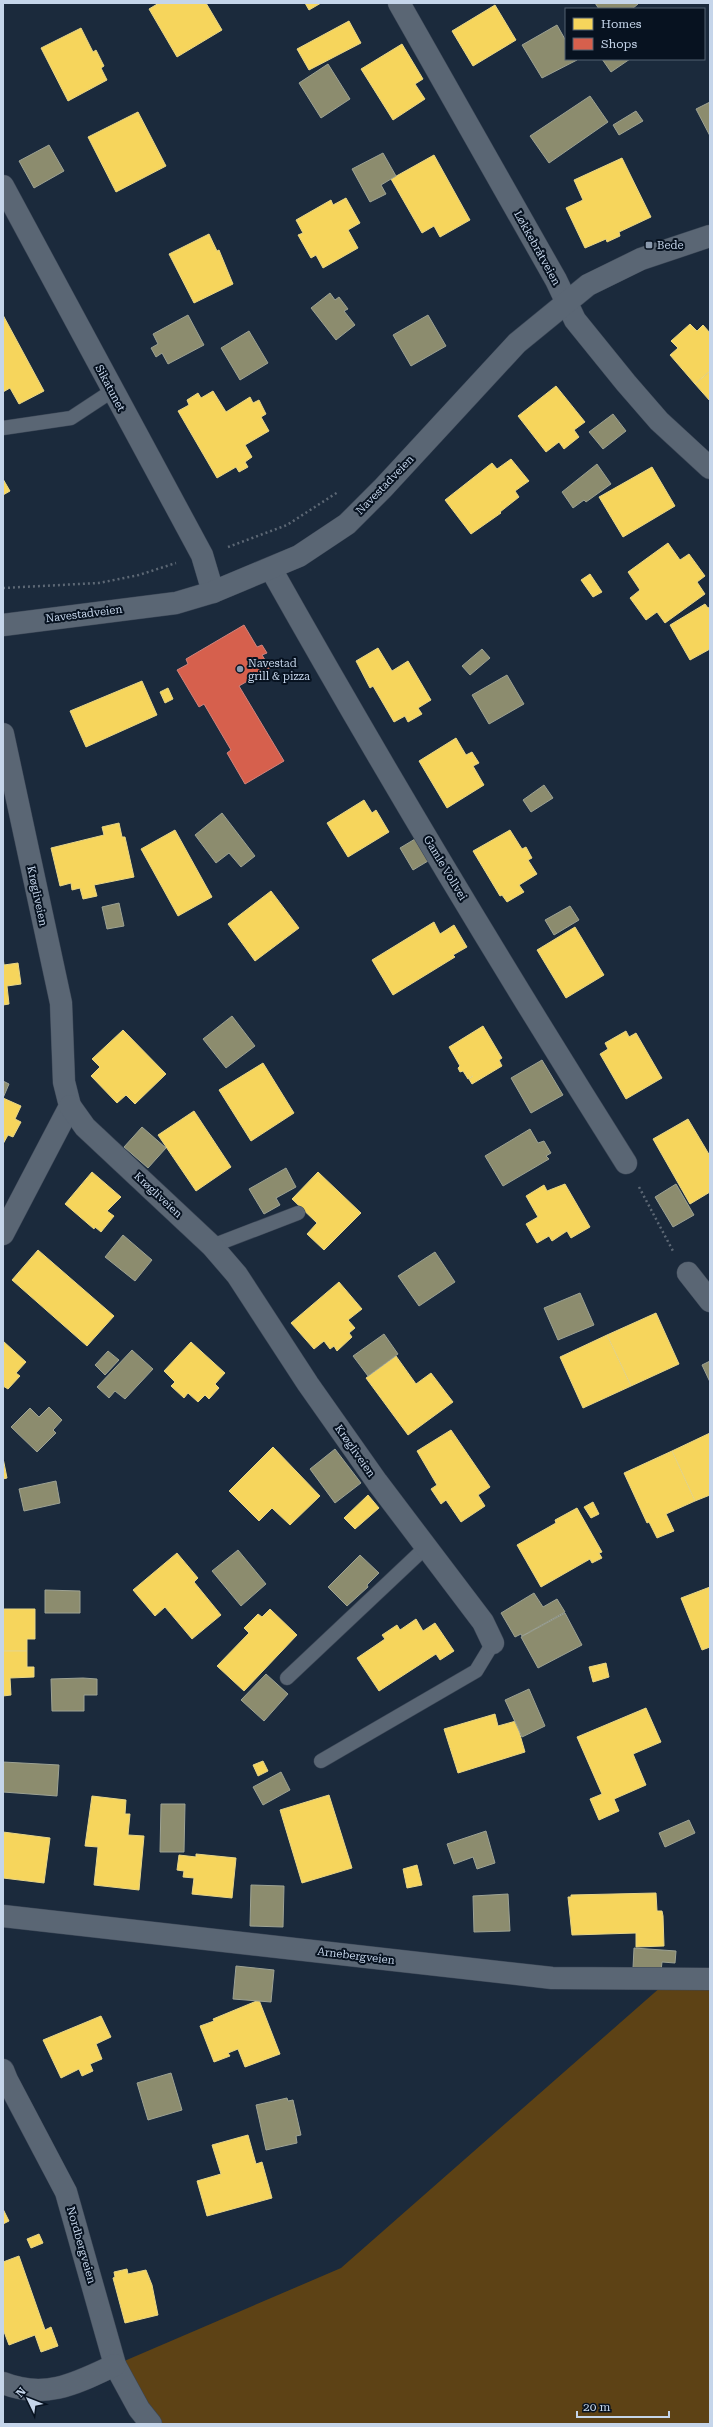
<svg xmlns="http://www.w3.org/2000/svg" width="713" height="2427" font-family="'Roboto Serif',serif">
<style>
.green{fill:#5d4215}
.homes{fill:#f6d55c;stroke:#e7d587}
.shops{fill:#d6604d;stroke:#d1837c}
.industry{fill:#8c8c6e;stroke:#9da293}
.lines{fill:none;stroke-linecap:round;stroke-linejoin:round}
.service-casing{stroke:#3b4656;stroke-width:15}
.minor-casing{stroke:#3b4656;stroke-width:23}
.tertiary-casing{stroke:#3b4656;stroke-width:23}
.path{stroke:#5d6875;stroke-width:2.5;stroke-dasharray:2 3;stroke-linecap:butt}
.service{stroke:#5a6674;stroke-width:14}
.minor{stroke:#5a6674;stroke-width:22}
.tertiary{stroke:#5a6674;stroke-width:22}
.poi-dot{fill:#8a99ad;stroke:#071220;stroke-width:1.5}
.labels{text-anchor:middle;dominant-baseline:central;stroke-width:4;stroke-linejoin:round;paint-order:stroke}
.poi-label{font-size:11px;fill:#c5d5ea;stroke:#071220;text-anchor:start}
.street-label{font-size:11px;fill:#c5d5ea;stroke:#071220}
</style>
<rect width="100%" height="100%" fill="#1b2a3c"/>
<polygon class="green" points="670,1979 710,1979 710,2424 151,2424 115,2365 341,2268"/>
<g class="homes">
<polygon points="159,3 206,3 222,30 177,57 149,9"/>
<polygon points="305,3 321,3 309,10"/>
<polygon points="495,5 516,40 473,66 452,31"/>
<polygon points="349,21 361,43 309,70 297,49"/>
<polygon points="81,28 93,52 96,50 104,66 101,68 107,80 68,101 41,48"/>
<polygon points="402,44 423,79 415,84 425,99 393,120 361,69"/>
<polygon points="138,112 166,166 116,192 88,137"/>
<polygon points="434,155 470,220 440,237 434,226 422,233 391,179"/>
<polygon points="622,158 651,217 619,232 620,236 607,242 606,239 585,248 566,208 583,200 574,180"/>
<polygon points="346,198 360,223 348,230 358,248 323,268 316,255 311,258 298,235 303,233 296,220 331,200 333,205"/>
<polygon points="209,234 217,251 219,250 233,284 194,303 169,254"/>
<polygon points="3,315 44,391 19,404 10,388 3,392"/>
<polygon points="690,324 697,331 703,325 710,333 710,371 695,384 670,355 678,348 671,341"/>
<polygon points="710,371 710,401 695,384"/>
<polygon points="556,386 585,422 574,430 579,437 564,449 559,442 546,452 518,416"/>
<polygon points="213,391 226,412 250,397 253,403 259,400 266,414 261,417 269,431 245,445 252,457 245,462 248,467 239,472 236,467 217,478 178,411 189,405 187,400 198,393 201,398"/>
<polygon points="511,459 529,481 515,491 519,497 500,512 501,513 471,534 445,500 492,463 497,469"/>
<polygon points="652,467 675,506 623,537 599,497"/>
<polygon points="3,479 10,491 3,495"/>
<polygon points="668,543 680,560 689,554 705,576 697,582 705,594 665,623 657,612 646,620 630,598 640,590 628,572"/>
<polygon points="590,574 602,592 593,597 581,580"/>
<polygon points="705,604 708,608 710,607 710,649 690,660 670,625"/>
<polygon points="378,648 392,671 408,661 431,700 418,708 422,714 408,722 405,716 394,722 373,686 370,688 356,661"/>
<polygon points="142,681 157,715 86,747 70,711"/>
<polygon points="168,688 173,699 165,703 160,692"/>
<polygon points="456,738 466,755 472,752 479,763 473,766 484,785 447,808 419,761"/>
<polygon points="364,800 372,813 376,810 389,832 348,857 327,823"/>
<polygon points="119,823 122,837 125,837 134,877 94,885 97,896 83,899 80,888 72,890 71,883 60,886 51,848 104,835 102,827"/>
<polygon points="175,830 212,897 178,916 141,849"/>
<polygon points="510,830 522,849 526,847 532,858 528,860 537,874 519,885 524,892 507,902 502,895 500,896 473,851"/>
<polygon points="271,891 299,928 255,961 228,924"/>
<polygon points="434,922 440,934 454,925 467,947 453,955 455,957 393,995 372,960"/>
<polygon points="575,927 604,975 566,998 537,950"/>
<polygon points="3,957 4,965 18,963 21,984 7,986 9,1004 3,1005"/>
<polygon points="483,1026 502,1058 499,1060 502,1066 472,1084 469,1079 473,1076 468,1079 463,1071 460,1072 458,1068 460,1066 449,1047"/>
<polygon points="123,1030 166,1074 135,1104 126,1095 117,1103 91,1076 100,1067 92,1059"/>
<polygon points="626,1031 629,1037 636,1033 662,1078 626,1099 600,1054 608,1049 605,1043"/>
<polygon points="263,1063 294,1113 251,1141 219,1090"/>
<polygon points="3,1098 21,1106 15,1119 21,1122 13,1137 8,1135 3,1144"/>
<polygon points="194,1111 231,1167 196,1191 158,1135"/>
<polygon points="688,1119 710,1156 710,1192 690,1204 653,1139"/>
<polygon points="92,1172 121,1197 107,1211 114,1216 101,1232 95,1227 94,1229 65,1204"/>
<polygon points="318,1172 361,1213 324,1250 307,1234 317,1223 292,1199"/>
<polygon points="565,1184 590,1227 571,1238 567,1231 552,1241 549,1236 537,1243 526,1224 538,1217 526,1196 544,1185 547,1191"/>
<polygon points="38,1250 114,1316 87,1346 12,1280"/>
<polygon points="339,1282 362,1309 348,1320 355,1328 349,1333 352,1337 337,1351 334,1346 330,1349 324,1341 314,1349 291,1323"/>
<polygon points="656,1313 679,1364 631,1386 607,1335"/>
<polygon points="607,1335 631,1386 583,1408 560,1357"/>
<polygon points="3,1341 26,1362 16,1373 20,1376 8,1389 3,1386"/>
<polygon points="191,1342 225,1373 215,1384 219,1388 209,1399 205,1395 198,1402 188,1393 184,1398 171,1386 175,1382 164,1371"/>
<polygon points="396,1356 416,1384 431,1373 453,1402 408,1435 366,1378"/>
<polygon points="451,1430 490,1487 478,1495 485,1506 461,1522 446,1500 441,1504 431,1489 437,1485 417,1451"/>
<polygon points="710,1433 710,1495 695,1501 672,1451"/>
<polygon points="273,1447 320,1496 290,1525 272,1508 259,1521 229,1491"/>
<polygon points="672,1451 695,1501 666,1514 674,1531 657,1538 649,1522 647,1523 624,1473"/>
<polygon points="3,1458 7,1478 3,1479"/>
<polygon points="368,1495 379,1508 355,1529 344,1518"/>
<polygon points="593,1502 599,1514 591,1518 584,1507"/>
<polygon points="577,1508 602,1552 599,1553 602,1558 592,1563 590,1559 541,1587 517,1545 556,1523 555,1520"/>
<polygon points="177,1553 198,1578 194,1582 221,1615 192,1639 165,1607 155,1616 133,1590"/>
<polygon points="710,1587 710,1647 702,1650 681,1598"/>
<polygon points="3,1609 35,1609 35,1639 27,1639 27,1651 3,1651"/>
<polygon points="270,1609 297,1635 244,1691 217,1666 249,1633 244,1628 258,1614 262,1617"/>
<polygon points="416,1619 423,1631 435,1623 454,1651 440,1660 436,1654 379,1691 357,1658 385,1639 382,1635 397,1625 400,1630"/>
<polygon points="3,1651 27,1651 27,1667 34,1667 34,1677 10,1678 11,1695 3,1696"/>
<polygon points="606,1663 609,1677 593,1682 589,1667"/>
<polygon points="646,1708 661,1742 633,1754 646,1785 614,1799 619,1811 599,1820 590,1799 602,1794 577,1737"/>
<polygon points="495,1714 498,1726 516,1721 525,1752 458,1773 444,1729"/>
<polygon points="263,1761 268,1771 258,1776 253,1765"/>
<polygon points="329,1795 352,1868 302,1883 280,1810"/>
<polygon points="92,1796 126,1800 125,1814 130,1814 128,1835 144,1836 139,1890 94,1885 98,1847 85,1846"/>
<polygon points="3,1832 50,1838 44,1883 3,1878"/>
<polygon points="196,1854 236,1858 232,1898 192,1894 194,1878 183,1877 184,1871 177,1870 179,1855 196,1857"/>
<polygon points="417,1865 422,1885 407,1888 403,1869"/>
<polygon points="656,1893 657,1911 662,1911 663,1916 664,1946 636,1947 636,1933 572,1935 568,1897 571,1897 571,1895"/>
<polygon points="259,2000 280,2054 245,2067 238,2049 228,2053 230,2056 214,2062 200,2026 214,2021 213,2019"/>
<polygon points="101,2016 111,2037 96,2044 102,2059 90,2064 93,2071 82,2076 79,2069 61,2078 43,2040"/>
<polygon points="248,2135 256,2164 262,2162 272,2198 207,2216 197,2181 221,2174 212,2145"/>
<polygon points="3,2209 9,2221 3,2224"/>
<polygon points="39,2234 43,2243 31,2248 27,2239"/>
<polygon points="19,2256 45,2330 51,2327 58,2346 41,2352 35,2335 9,2345 3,2329 3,2262"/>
<polygon points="127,2269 128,2274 146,2270 152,2285 158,2315 125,2323 113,2278 115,2277 114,2272"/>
</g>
<polygon class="shops" points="244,625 257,647 262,645 267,653 262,655 270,668 239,686 284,761 245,784 227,753 231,750 204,704 199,707 177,670 188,664 186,659"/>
<g class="industry">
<polygon points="595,3 637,3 638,4 632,9 599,9"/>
<polygon points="557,25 566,41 566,59 577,60 542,78 522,45"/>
<polygon points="602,59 630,59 611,72"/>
<polygon points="328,64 350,99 321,118 299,83"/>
<polygon points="590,96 608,122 549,163 530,136"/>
<polygon points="710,102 710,136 696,109"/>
<polygon points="636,111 643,121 619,135 613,125"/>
<polygon points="49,145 64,171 34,188 19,161"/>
<polygon points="383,153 396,176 381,185 386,194 370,202 352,169"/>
<polygon points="330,293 335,300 339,297 348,309 344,311 355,325 336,340 311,308"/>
<polygon points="188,315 204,345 168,364 162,353 156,357 151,348 158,344 153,334"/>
<polygon points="428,315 446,346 411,366 393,335"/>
<polygon points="249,331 268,363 240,380 221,348"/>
<polygon points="613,414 626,431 603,449 589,432"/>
<polygon points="597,464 611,484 586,502 584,500 573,508 562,492"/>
<polygon points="482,649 490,658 470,675 462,666"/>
<polygon points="507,675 524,704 489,724 472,695"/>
<polygon points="544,785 553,798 531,812 523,800"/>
<polygon points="222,813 255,856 241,867 229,853 216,863 195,835"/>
<polygon points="415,839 428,861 413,870 400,848"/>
<polygon points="119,903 124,926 107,929 102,907"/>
<polygon points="570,906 579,920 554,935 545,920"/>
<polygon points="232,1016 255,1046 226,1068 203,1039"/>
<polygon points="542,1060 563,1095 531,1113 511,1078"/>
<polygon points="3,1081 9,1084 3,1098"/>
<polygon points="142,1127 166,1148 148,1168 124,1147"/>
<polygon points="530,1129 538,1143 544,1141 551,1153 546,1156 549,1159 503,1186 485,1156"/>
<polygon points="286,1168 296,1187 276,1198 280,1205 264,1214 249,1189"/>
<polygon points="676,1184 694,1215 673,1227 655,1197"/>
<polygon points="123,1235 152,1260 135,1281 105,1257"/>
<polygon points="435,1252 455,1282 419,1306 398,1276"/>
<polygon points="580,1293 594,1325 558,1340 544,1308"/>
<polygon points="384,1334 398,1354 368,1376 353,1356"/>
<polygon points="132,1350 153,1369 125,1399 115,1391 109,1398 97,1387"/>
<polygon points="108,1351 119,1360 105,1375 95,1365"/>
<polygon points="710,1361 710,1382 702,1365"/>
<polygon points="49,1407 62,1420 53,1430 56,1433 37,1452 11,1427 30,1408 39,1417"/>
<polygon points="335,1449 361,1483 335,1503 310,1469"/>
<polygon points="56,1481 60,1503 24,1511 19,1489"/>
<polygon points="238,1550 266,1584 241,1606 212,1571"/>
<polygon points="360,1555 379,1573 367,1585 368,1587 347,1606 328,1587"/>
<polygon points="45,1590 80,1591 80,1613 45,1613"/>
<polygon points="534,1593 543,1607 557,1599 565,1612 522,1636 521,1634 515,1637 501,1613"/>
<polygon points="565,1613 582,1645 538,1668 521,1637"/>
<polygon points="266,1674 288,1694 264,1721 241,1700"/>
<polygon points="83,1678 97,1679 97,1695 84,1695 84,1711 52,1711 51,1679"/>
<polygon points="529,1689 545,1726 522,1737 505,1700"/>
<polygon points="3,1762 59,1765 57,1796 3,1792"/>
<polygon points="281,1772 290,1790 263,1805 253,1787"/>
<polygon points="161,1804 185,1804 184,1852 160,1852"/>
<polygon points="689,1820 695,1833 665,1847 659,1833"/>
<polygon points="486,1831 495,1863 477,1869 473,1857 454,1864 447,1844"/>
<polygon points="251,1885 284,1886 283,1927 250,1926"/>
<polygon points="508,1894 510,1931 474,1932 473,1896"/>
<polygon points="634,1948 676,1951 675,1963 662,1962 661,1971 633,1968"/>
<polygon points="236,1966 274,1970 271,2002 233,1999"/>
<polygon points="171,2073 182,2110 148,2120 137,2083"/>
<polygon points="287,2098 288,2101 293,2100 301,2135 296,2136 297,2143 266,2150 256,2105"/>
</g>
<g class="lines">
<defs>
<g id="service">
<polyline points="3,428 71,418 112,391"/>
<polyline points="212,1246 298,1213"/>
<polyline points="287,1678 426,1547"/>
<polyline points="321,1761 476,1671 493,1643"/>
</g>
<g id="minor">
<polyline points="399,3 556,280 575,320 626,383 659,421 710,468"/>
<polyline points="3,186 202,555 213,592"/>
<path d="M271,569C384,770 503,968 626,1163"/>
<polyline points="3,734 61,1003 64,1082 70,1106 3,1234"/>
<polyline points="70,1106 85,1127 212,1246 237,1275 308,1384 377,1482 483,1622 493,1643"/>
<polyline points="688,1273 710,1301"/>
<polyline points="3,1916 552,1978 710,1979"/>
<polyline points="3,2070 7,2080 66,2192 115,2365 139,2409 151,2424"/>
<path d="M3,2383C46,2400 77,2383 115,2365"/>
</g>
<polyline id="tertiary" points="3,625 176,603 213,592 299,556 347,524 383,488 517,343 588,285 641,259 710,236"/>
</defs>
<use href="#service" class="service-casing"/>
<use href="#minor" class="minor-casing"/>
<use href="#tertiary" class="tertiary-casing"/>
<g class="path">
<polyline points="228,547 287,525 338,492"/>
<polyline points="3,588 99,583 139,575 176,563"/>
<polyline points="639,1187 673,1251"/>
</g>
<use href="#service" class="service"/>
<use href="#minor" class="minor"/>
<use href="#tertiary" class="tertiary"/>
</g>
<g class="poi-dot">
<rect x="645" y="241" width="8" height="8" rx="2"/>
<circle cx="240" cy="669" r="4"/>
</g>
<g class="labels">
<g class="poi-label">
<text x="657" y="245">Bede</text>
<text x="248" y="663">Navestad<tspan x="248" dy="13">grill &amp; pizza</tspan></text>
</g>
<g class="street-label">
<text transform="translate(537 248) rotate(61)">Løkkebråtveien</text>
<text transform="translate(110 388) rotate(62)">Sikatunet</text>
<text transform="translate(385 485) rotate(-46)">Navestadveien</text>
<text transform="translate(84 614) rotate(-7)">Navestadveien</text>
<text transform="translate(445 868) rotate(59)">Gamle Vollvei</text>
<text transform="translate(37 896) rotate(78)">Krøgliveien</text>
<text transform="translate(158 1195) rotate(43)">Krøgliveien</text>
<text transform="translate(355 1451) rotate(55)">Krøgliveien</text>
<text transform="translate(356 1956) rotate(7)">Arnebergveien</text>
<text transform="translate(81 2245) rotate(74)">Nordbergveien</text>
</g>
</g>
<rect width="713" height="2427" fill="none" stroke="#c5d5ea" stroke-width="8"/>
<rect x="565" y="8" width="140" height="52" fill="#071220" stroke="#536071"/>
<rect x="573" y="18" width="20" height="12" fill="#f6d55c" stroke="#536071"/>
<text x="601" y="28" font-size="12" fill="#c5d5ea">Homes</text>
<rect x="573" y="38" width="20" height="12" fill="#d6604d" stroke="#536071"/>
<text x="601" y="48" font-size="12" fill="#c5d5ea">Shops</text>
<g transform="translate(28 2399) rotate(313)" stroke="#071220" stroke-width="3" paint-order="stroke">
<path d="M0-3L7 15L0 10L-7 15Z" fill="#c5d5ea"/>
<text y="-6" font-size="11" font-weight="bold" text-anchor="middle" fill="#c5d5ea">N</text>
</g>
<path d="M577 2411v6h92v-6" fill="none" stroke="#c5d5ea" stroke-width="2"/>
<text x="583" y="2411" font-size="12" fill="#c5d5ea" stroke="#071220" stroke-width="3" paint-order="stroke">20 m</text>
</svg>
